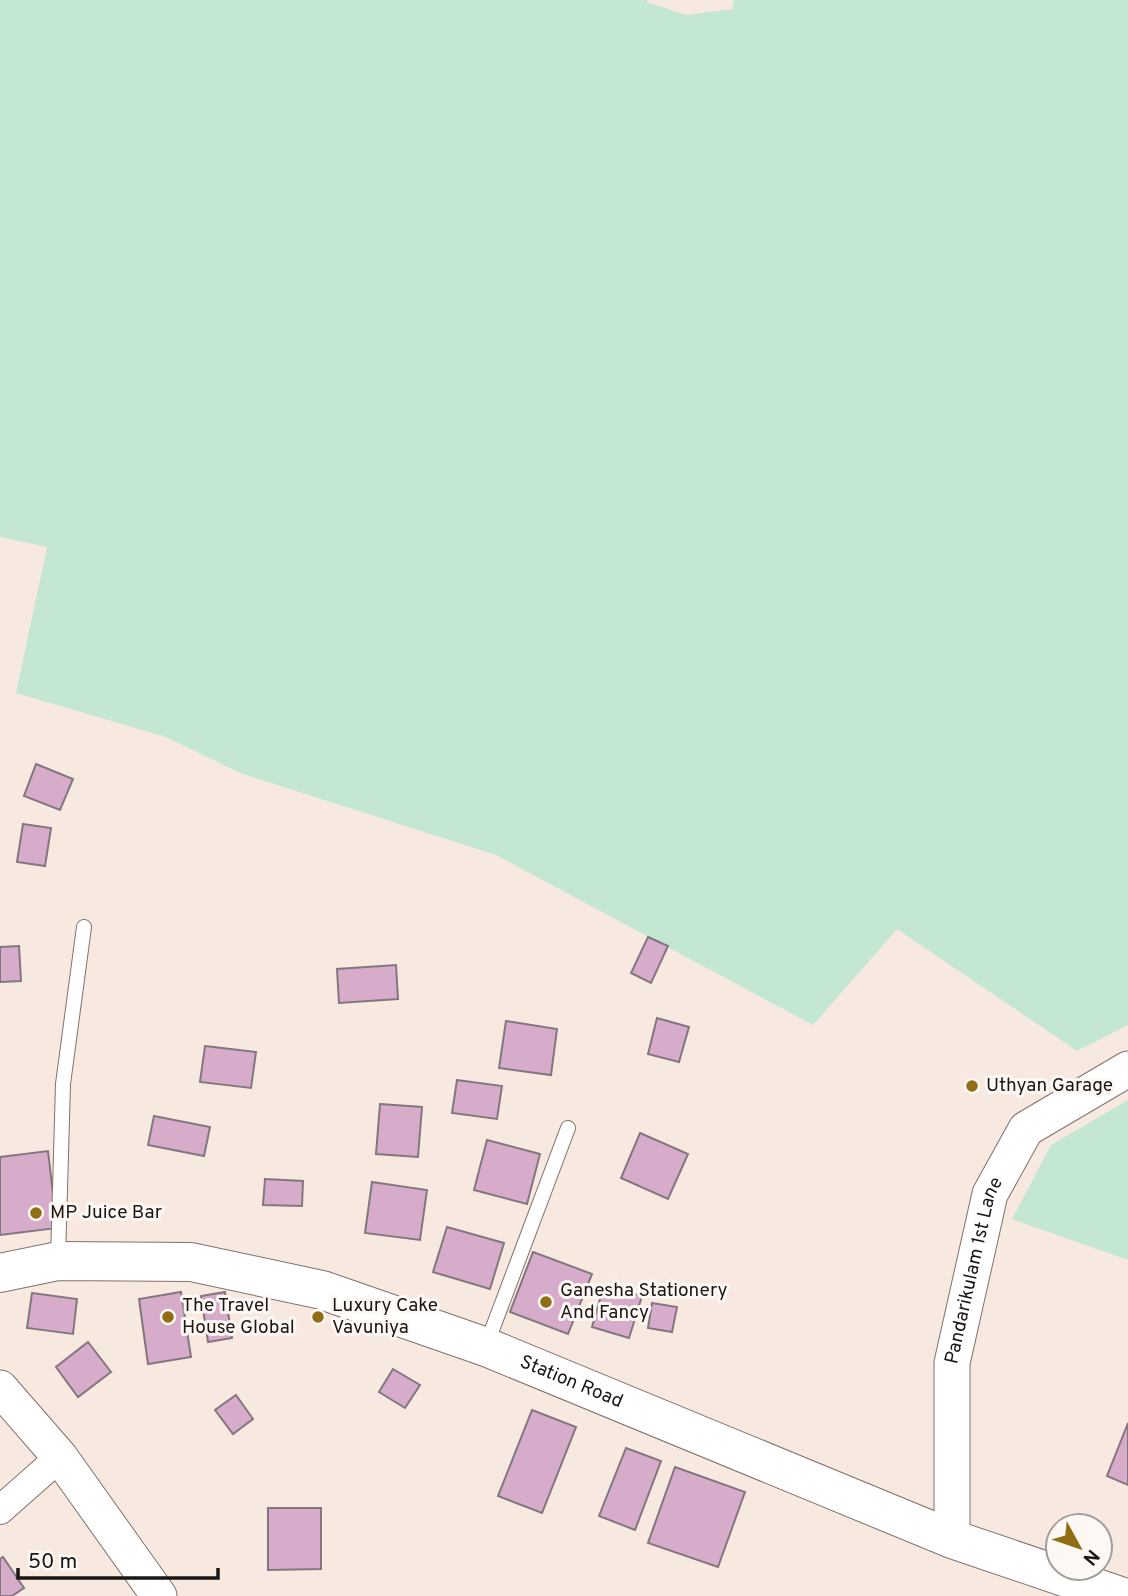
<svg xmlns="http://www.w3.org/2000/svg" width="1128" height="1596" font-family="Overpass,sans-serif">
<style>
.green{fill:#c3e7d0}
.building{fill:#d7accb;stroke:#83777f;stroke-width:2}
.lines{fill:none;stroke-linecap:round;stroke-linejoin:round}
.service-casing{stroke:#7f726a;stroke-width:16}
.minor-casing{stroke:#7f726a;stroke-width:30}
.tertiary-casing{stroke:#7f726a;stroke-width:37}
.secondary-casing{stroke:#7f726a;stroke-width:40}
.service{stroke:#fff;stroke-width:14}
.minor{stroke:#fff;stroke-width:28}
.tertiary{stroke:#fff;stroke-width:35}
.secondary{stroke:#fff;stroke-width:38}
.poi-dot{fill:#916d14;stroke:#fef8f5;stroke-width:2.5}
.labels{text-anchor:middle;dominant-baseline:central;stroke-width:6;stroke-linejoin:round;paint-order:stroke}
.poi-label{font-size:19px;fill:#1b1613;stroke:#fef8f5;text-anchor:start}
.street-label{font-size:19px;fill:#1b1613;stroke:#fef8f5}
</style>
<rect width="100%" height="100%" fill="#f7e9e0"/>
<g class="green">
<polygon points="0,0 647,0 647,2 686,15 732,9 734,0 1128,0 1128,1025 1077,1051 897,929 813,1025 496,855 240,773 166,737 16,693 47,547 0,537"/>
<polygon points="1128,1100 1128,1260 1012,1219 1051,1145"/>
</g>
<g class="building">
<polygon points="36,764 73,779 60,810 24,796"/>
<polygon points="23,824 51,828 45,866 17,862"/>
<polygon points="648,937 668,946 651,983 631,973"/>
<polygon points="19,946 21,981 0,982 0,947"/>
<polygon points="396,965 398,999 339,1003 337,969"/>
<polygon points="657,1018 689,1027 679,1062 648,1054"/>
<polygon points="506,1021 557,1029 551,1075 499,1068"/>
<polygon points="205,1046 256,1052 251,1088 200,1082"/>
<polygon points="457,1080 502,1086 497,1119 452,1113"/>
<polygon points="380,1104 422,1107 418,1157 376,1154"/>
<polygon points="154,1116 210,1127 204,1156 148,1145"/>
<polygon points="640,1133 688,1154 668,1199 621,1178"/>
<polygon points="487,1140 540,1154 527,1204 474,1190"/>
<polygon points="48,1151 57,1228 0,1235 0,1157"/>
<polygon points="265,1179 303,1181 302,1206 263,1205"/>
<polygon points="372,1182 427,1190 420,1240 365,1233"/>
<polygon points="447,1227 504,1243 490,1289 433,1272"/>
<polygon points="533,1252 592,1274 568,1334 510,1312"/>
<polygon points="604,1285 642,1296 629,1338 592,1327"/>
<polygon points="181,1292 191,1357 148,1364 139,1299"/>
<polygon points="225,1292 232,1338 208,1342 201,1296"/>
<polygon points="32,1293 77,1299 73,1334 27,1328"/>
<polygon points="652,1303 677,1307 672,1332 648,1328"/>
<polygon points="88,1342 111,1372 78,1397 56,1367"/>
<polygon points="393,1369 420,1385 405,1408 379,1392"/>
<polygon points="236,1395 253,1419 233,1434 215,1410"/>
<polygon points="532,1410 576,1427 542,1513 498,1496"/>
<polygon points="1128,1423 1128,1485 1107,1476"/>
<polygon points="626,1448 661,1461 635,1530 599,1516"/>
<polygon points="675,1467 745,1492 718,1567 648,1543"/>
<polygon points="268,1508 321,1508 321,1569 268,1570"/>
<polygon points="3,1557 24,1588 12,1596 0,1596 0,1559"/>
</g>
<g class="lines">
<defs>
<g id="service">
<polyline points="58,1259 63,1084 84,927"/>
<polyline points="486,1346 568,1128"/>
</g>
<polyline id="minor" points="0,1510 60,1457"/>
<g id="tertiary">
<polyline points="0,1388 60,1457 159,1596"/>
<path id="s1" d="M952,1539V1363L990,1194L1026,1129L1128,1069"/>
</g>
<g id="secondary">
<path id="s2" d="M0,1273L58,1261L191,1262L322,1290L486,1347L952,1539L1120,1596"/>
</g>
</defs>
<use href="#service" class="service-casing"/>
<use href="#minor" class="minor-casing"/>
<use href="#tertiary" class="tertiary-casing"/>
<use href="#secondary" class="secondary-casing"/>
<use href="#service" class="service"/>
<use href="#minor" class="minor"/>
<use href="#tertiary" class="tertiary"/>
<use href="#secondary" class="secondary"/>
</g>
<g class="poi-dot">
<circle cx="972" cy="1086" r="7"/>
<circle cx="36" cy="1213" r="7"/>
<circle cx="546" cy="1302" r="7"/>
<circle cx="168" cy="1317" r="7"/>
<circle cx="318" cy="1317" r="7"/>
</g>
<g class="labels">
<g class="poi-label">
<text x="986" y="1086">Uthyan Garage</text>
<text x="50" y="1213">MP Juice Bar</text>
<text x="560" y="1291">Ganesha Stationery<tspan x="560" dy="22">And Fancy</tspan></text>
<text x="182" y="1306">The Travel<tspan x="182" dy="22">House Global</tspan></text>
<text x="332" y="1306">Luxury Cake<tspan x="332" dy="22">Vavuniya</tspan></text>
</g>
<g class="street-label">
<text stroke="none"><textPath href="#s1" startOffset="271">Pandarikulam 1st Lane</textPath></text>
<text stroke="none"><textPath href="#s2" startOffset="592">Station Road</textPath></text>
</g>
</g>
<g transform="translate(1079 1547) rotate(130)"><circle r="33" fill="#fef8f5" stroke="#a39e9b" stroke-width="2"/>
<path d="M0-5L12 26L0 18L-12 26Z" fill="#916d14"/>
<text y="-10" font-size="19" font-weight="bold" text-anchor="middle" fill="#1b1613">N</text>
</g>
<path d="M18 1568v10h200v-10" fill="none" stroke="#1b1613" stroke-width="3.5"/>
<text x="28" y="1568" font-size="21" fill="#1b1613" stroke="#fef8f5" stroke-width="5" paint-order="stroke">50 m</text>
</svg>
